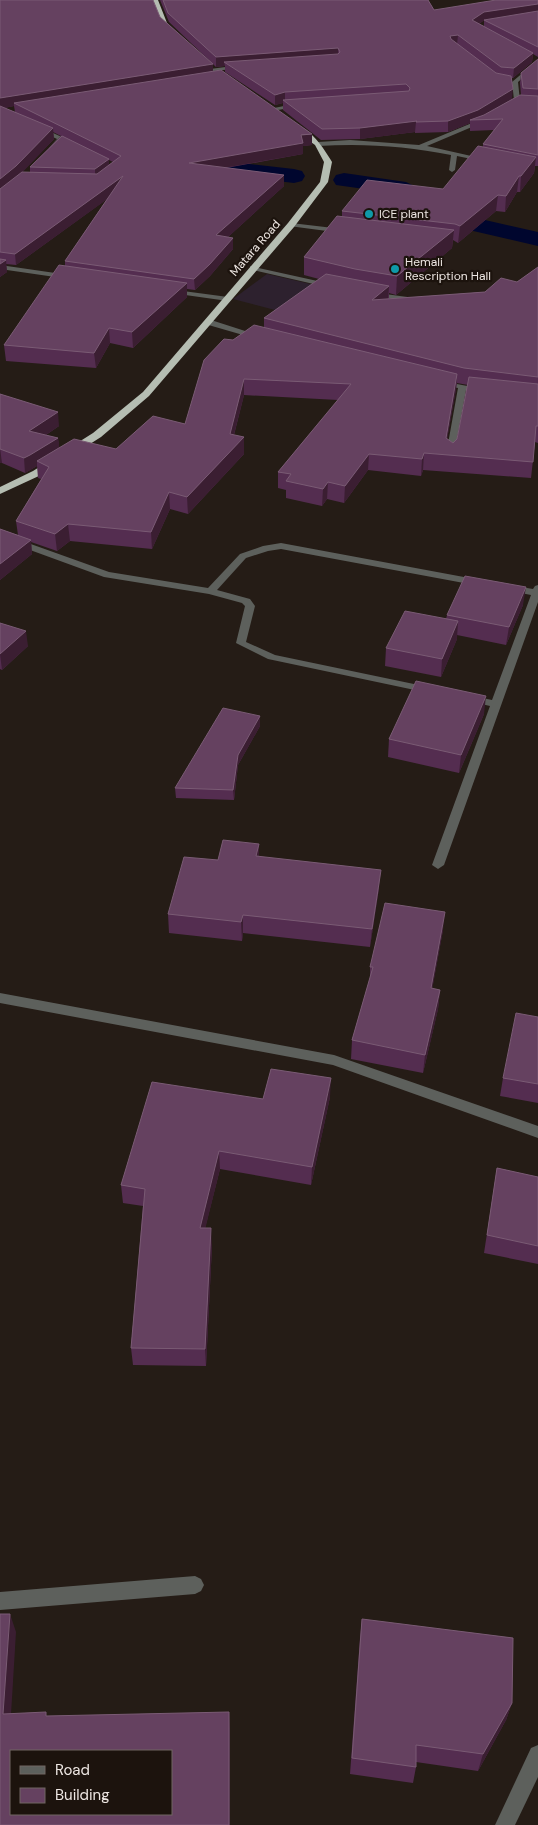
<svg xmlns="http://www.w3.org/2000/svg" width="538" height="1825" font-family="'DM Sans',sans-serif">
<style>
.commercial{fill:#2d212e}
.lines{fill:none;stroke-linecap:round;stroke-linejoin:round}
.canal{fill:#00062e;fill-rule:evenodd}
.minor{fill:#5d605c;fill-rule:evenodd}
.highway{fill:#b5bdb2;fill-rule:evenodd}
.wall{fill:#542d50;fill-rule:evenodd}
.shaded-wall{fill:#3b1e32}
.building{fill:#654160;stroke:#7a5b74;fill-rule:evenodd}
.culture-dot{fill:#0f9aa8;stroke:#1c130d;stroke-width:2}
.labels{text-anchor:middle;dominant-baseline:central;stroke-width:4.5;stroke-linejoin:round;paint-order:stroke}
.far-poi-label{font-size:12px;fill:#ede6e2;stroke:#1c130d;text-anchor:start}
.far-street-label{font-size:12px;fill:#ede6e2;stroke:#1c130d}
</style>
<rect width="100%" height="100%" fill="#251c16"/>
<polygon class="commercial" points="267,274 358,295 336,326 233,299"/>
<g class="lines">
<g class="canal">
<polygon points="170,147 221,161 294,169 302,171 305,176 302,181 294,183 219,174 162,158 159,153 162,148"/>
<polygon points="344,173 406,182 485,220 538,232 538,246 469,230 393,193 336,185 333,180 336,175"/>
</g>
<g class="minor">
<polygon points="538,60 538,65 518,82 520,101 510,108 506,108 506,106 514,100 512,82"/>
<polygon points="241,65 243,68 213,71 210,69"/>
<polygon points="299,103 301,106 272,111 269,109"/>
<path d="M484,118L486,121L427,146L489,160L486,162L457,156L455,170L452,172L449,170L451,155C407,146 363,143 318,146L315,144L318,142L350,140L419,145Z"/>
<polygon points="36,127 40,127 64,138 53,150 49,150 49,148 57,139 36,129"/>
<polygon points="291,223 342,229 345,231 342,233 289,226 289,224"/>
<polygon points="0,265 69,275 73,277 69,279 0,269"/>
<polygon points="250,266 331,284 335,286 331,288 253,270 250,270"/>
<polygon points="168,289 228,297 232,299 228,301 171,293 168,293"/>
<polygon points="370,292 415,298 419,300 415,302 373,296 370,296"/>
<polygon points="205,320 211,320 264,337 257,339 205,324"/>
<polygon points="436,380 483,389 487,391 483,393 466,390 454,455 450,458 446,455 458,388 436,384"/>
<polygon points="0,533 109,572 208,588 240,554 263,546 281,543 480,580 485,583 480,586 281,549 268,551 246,558 217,590 250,599 255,606 246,642 275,655 433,688 434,690 429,693 268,659 236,643 245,606 242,603 209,594 104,577 0,539"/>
<polygon points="509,585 533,589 535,586 538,585 538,602 444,865 438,869 432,865 490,706 464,700 463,698 468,695 492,700 531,595 506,590 506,586"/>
<polygon points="0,993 334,1055 538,1126 538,1138 333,1065 0,1003"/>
<polygon points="195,1576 201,1579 204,1585 201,1591 195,1594 0,1610 0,1592"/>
<polygon points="538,1745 538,1777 515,1825 495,1825 531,1748"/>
</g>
<g class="highway">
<polygon points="152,0 158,0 167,23 177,33 177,35 173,35 161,24"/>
<path d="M293,125C309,125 325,150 332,162L328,182L294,227L149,396L101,437L41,475L0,494V487L33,471L93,433L143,392L288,223L320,182L324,162L315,145L293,129Z"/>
</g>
</g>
<g class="wall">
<path d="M0,0L160,17L213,71L312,145L303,146V154L226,168L284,175V186L228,237L233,249L210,276L195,290L187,289V297L133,348L110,343L96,368L6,361L4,345L65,266V261L107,199L16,265L6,264L7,272L0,277ZM14,106L15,112L4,108ZM53,132L61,136L30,167V172H22L54,139ZM109,160L113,162L109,165Z"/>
<path d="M160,0H428L434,10L538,0V57L533,54L532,62L513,78H512V99L521,95L520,83L521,73L538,59V166H535L534,173L520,192H517L505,212L496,211L458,243L453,240L452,248L396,295L389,293V299L485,292L517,282L538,267V443L535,442L531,478L423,470L421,476L368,470L344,503L327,499L322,506L286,498V490L278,488V472L338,400L244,395L234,435L244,454L188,514L170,509L152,549L70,541L57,551L31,542L32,554L0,580V529L18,535L16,521L41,479L38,478L37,466L25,473L2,463H0V394L59,426L46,435L58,438L59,448L116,449L185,424L233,340L264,327V318L319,279L304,275V257L342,216V211L443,189L483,147V144L494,130L470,131V123L448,132L415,133V132L360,139L321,140L283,110V103L275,105L225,72V66L216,67L169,22ZM483,21H484V26L479,24ZM457,383L468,385L457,439L453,443L447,439Z"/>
<polygon points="523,605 506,645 457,635 457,639 441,677 385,666 386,648 446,619 447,615"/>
<polygon points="0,623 28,646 2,670 0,669"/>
<polygon points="484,714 459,773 388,757 389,739"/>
<polygon points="260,716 260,726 238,765 234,800 176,798 175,788"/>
<polygon points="259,857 379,888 370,947 243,933 242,941 169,933 168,914 218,860"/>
<polygon points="443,930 432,989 440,990 438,1009 423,1073 351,1059 352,1040 370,978 370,967"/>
<polygon points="538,1017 538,1103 500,1096 503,1078"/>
<polygon points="330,1097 311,1185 220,1169 205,1228 212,1246 206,1366 133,1365 131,1348 143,1206 123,1203 121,1185 263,1099"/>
<polygon points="497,1168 538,1177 538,1264 484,1253"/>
<polygon points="362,1619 512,1703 506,1720 478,1771 416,1762 416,1767 413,1783 350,1774 360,1638"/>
</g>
<g class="shaded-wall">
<polygon points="538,4 538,13 483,21 471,29 472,20 484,12"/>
<polygon points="458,35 457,45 449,46 450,36"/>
<polygon points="338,48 338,58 224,62 225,66 216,67 216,57"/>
<polygon points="533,53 532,62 513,78 514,68"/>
<polygon points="213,64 213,74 14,103 14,106 0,109 0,98"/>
<polygon points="513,89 512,99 477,120 470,120 470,123 448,132 448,121"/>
<polygon points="285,92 285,102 283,100 283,103 275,105 275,95"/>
<polygon points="417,121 416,122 415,132 360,139 360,128"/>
<polygon points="53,128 54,139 18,177 0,192 0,179"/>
<polygon points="312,134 312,145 303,146 303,154 189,174 189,163 301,135"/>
<polygon points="536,157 534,173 520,192 521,176"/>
<polygon points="109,159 109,166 95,177 95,169"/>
<polygon points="284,175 284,186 217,247 216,235"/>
<polygon points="123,176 124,187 16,265 15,254"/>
<polygon points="519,176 517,192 505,212 506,196"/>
<polygon points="498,195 496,211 458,243 460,226"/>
<polygon points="454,230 452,248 396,295 397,276"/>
<polygon points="233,238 233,249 210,276 195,290 194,279"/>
<polygon points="6,260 7,272 0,277 0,264"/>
<polygon points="187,283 187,297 133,348 132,332"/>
<polygon points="389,286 388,301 372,300"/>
<polygon points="109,328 110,343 96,368 94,353"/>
<polygon points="457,374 456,390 444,455 446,438"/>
<polygon points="244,379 244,395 230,450 230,434"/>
<polygon points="58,412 59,426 31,445 29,431"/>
<polygon points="244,437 244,454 188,514 187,497"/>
<polygon points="58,438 60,452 37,461 37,466 25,473 24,458"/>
<polygon points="0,448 2,463 0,463"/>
<polygon points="424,453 423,470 421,476 422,459"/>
<polygon points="369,454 368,470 344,503 345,486"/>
<polygon points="328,482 327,499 322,506 323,489"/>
<polygon points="169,492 170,509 152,549 151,532"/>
<polygon points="68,524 70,541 57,551 55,534"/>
<polygon points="31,540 32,554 0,580 0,564"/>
<polygon points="526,587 523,605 506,645 509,627"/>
<polygon points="458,621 457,639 441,677 442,659"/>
<polygon points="26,631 28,646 2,670 0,654"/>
<polygon points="486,696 484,714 459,773 461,755"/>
<polygon points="260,716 260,726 238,765 234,800 233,790 238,755"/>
<polygon points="259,844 259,863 256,856"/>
<polygon points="381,870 379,888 370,947 372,929"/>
<polygon points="445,912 443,930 429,1007 431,988"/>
<polygon points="243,915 243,933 242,941 241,922"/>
<polygon points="440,990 438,1009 423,1073 425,1055"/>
<polygon points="331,1078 330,1097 311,1185 312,1167"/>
<polygon points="219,1151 220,1169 201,1246 200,1228"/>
<polygon points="211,1228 212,1246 206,1366 205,1349"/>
<polygon points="10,1614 16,1632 10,1731 3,1714"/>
<polygon points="512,1703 506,1720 478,1771 483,1754"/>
<polygon points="229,1712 230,1728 230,1825 229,1825"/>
</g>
<g class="building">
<polygon points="0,0 153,0 160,17 213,64 0,98"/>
<polygon points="163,0 428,0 434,10 496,0 538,0 538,4 484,12 472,20 533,53 514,68 501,67 458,35 450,36 451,39 496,73 511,76 513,89 478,110 448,121 416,122 417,121 360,128 322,129 283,100 409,91 410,88 406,84 285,92 275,95 224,62 338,54 340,52 338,48 216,57 168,13"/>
<polygon points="538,11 538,47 484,20"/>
<polygon points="538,59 538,89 523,88 521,73"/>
<polygon points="221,70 312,134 301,135 303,143 189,163 284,175 216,235 233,238 210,264 194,279 65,261 123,176 15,254 0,252 0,189 22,172 97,174 121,156 14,103"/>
<polygon points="520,95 538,96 538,155 483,144 503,119 470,120 484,115"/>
<polygon points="0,106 53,128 16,166 0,179"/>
<polygon points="62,136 109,159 95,169 30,167"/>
<polygon points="478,146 536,157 521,176 519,176 506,196 498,195 460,226 455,224 342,211 367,180 443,189"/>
<polygon points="337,216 454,230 397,276 355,269 304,257"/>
<polygon points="0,259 6,260 0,264"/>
<polygon points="59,265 187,283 132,332 109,328 94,353 4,345"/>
<polygon points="538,267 538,377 464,368 264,318 326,274 389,286 372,300 485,292 501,278 517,282"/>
<polygon points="254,325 457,374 446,438 453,443 457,439 469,377 538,384 538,426 536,426 533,462 424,453 422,459 369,454 345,486 328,482 323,489 286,481 291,474 278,472 351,384 244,379 230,434 244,437 187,497 169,492 151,532 68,524 55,534 16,521 49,467 37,461 74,439 116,449 153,416 185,424 204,360 224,339 233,340"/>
<polygon points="0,394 58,412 29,431 58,438 30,455 24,458 0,449"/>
<polygon points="0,529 31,540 0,564"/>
<polygon points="465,576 526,587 509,627 447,615"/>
<polygon points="405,611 458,621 442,659 386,648"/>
<polygon points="0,623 26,631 0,654"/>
<polygon points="416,681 486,696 461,755 389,739"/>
<polygon points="223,708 260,716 238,755 233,790 175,788"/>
<polygon points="223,840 259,844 256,856 381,870 372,929 243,915 241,922 168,914 184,857 218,860"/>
<polygon points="385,903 445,912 431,988 440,990 425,1055 352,1040 373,967 370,967"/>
<polygon points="516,1013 538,1017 538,1084 503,1078"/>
<polygon points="271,1069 331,1078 312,1167 219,1151 200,1228 211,1228 205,1349 131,1348 145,1189 121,1185 152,1082 263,1099"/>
<polygon points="497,1168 538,1177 538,1246 487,1235"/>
<path d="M0,1614H10L3,1714L46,1712V1716L229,1712V1825H0ZM11,1751H171V1814H11Z"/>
<polygon points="362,1619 513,1638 512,1703 483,1754 416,1745 416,1767 352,1758"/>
</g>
<g class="culture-dot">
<circle cx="369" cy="214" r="5"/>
<circle cx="395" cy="269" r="5"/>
</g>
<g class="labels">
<g class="far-poi-label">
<text x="379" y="214">ICE plant</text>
<text x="405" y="262">Hemali<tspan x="405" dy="14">Rescription Hall</tspan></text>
</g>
<g class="far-street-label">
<text transform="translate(255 248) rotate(-49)">Matara Road</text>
</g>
</g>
<rect x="10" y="1750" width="162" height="65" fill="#1c130d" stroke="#706762"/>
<rect x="20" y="1766" width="25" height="8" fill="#5d605c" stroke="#706762"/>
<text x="55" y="1775" font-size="15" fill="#ede6e2">Road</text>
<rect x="20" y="1788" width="25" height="15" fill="#654160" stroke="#706762"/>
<text x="55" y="1800" font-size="15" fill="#ede6e2">Building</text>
</svg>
